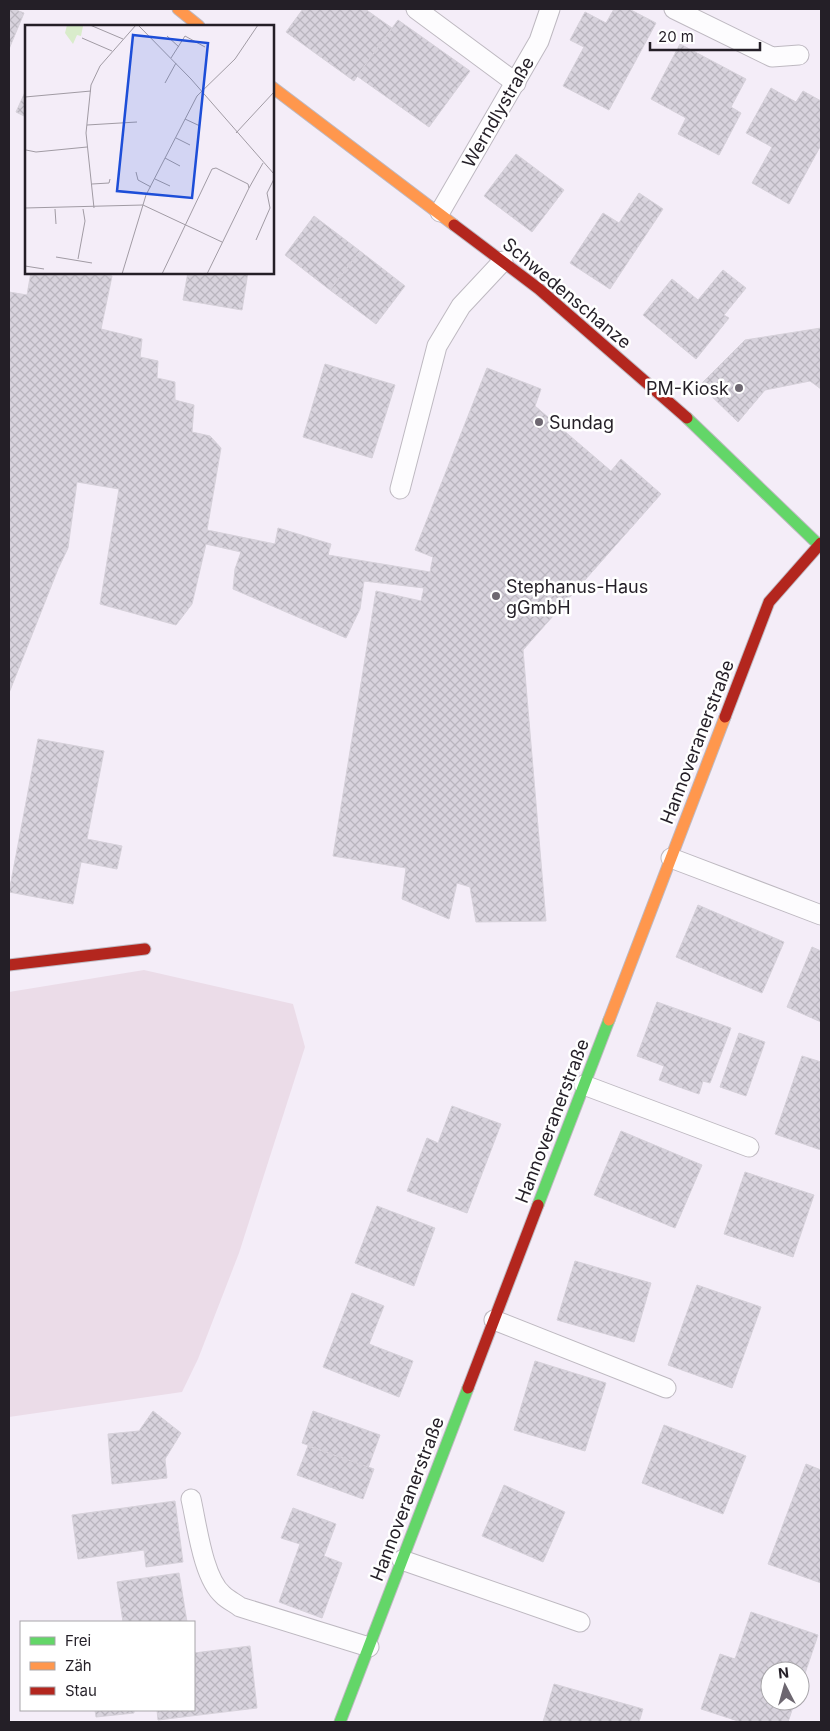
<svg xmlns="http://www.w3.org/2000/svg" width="830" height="1731" font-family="Inter,sans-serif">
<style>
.education{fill:#ebdce8}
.building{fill:url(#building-cross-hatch);stroke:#d6d1da}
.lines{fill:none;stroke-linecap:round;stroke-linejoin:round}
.lane-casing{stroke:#beb9c1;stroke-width:21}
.fast-casing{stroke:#beb9c1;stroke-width:13}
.slow-casing{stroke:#beb9c1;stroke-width:13}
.jam-casing{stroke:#beb9c1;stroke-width:13}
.lane{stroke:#fdfcfe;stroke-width:19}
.fast{stroke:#63d668;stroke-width:11}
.slow{stroke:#ff974d;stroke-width:11}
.jam{stroke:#b3261e;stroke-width:11}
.poi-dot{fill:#6d6770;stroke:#fff;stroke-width:2}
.labels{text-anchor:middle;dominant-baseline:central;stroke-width:5;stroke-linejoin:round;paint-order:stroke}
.street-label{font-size:18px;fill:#241f27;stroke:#fff}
.poi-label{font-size:18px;fill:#241f27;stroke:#fff;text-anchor:start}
.inset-road{fill:none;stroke:#a19ba4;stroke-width:1}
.view{fill:#1d4ed8;fill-opacity:0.15;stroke:#1d4ed8;stroke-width:2.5}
.inset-edge{fill:none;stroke:#241f27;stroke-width:2.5}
</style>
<defs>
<pattern id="building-cross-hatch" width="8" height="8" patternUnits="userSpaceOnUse" patternTransform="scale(1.25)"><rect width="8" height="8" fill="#d8d3dd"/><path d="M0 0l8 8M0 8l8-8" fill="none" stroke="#b9b5be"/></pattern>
</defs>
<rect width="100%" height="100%" fill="#f4edf8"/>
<polygon class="education" points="144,970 293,1004 305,1047 239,1253 198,1359 182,1392 9,1417 9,992"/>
<g class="building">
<polygon points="9,9 14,9 24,13 9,49"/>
<polygon points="303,9 365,9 392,28 354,81 286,32"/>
<polygon points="614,9 629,9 656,23 609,110 563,86 584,47 570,40 585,12 606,23"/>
<polygon points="398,20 470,71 429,127 357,76"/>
<polygon points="680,44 746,79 731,107 741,113 719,155 678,134 686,118 651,99"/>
<polygon points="771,88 796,102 803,91 821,101 821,145 789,204 752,183 772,147 746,133"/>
<polygon points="26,90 26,117 16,112"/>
<polygon points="516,154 564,190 532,232 484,196"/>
<polygon points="639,193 663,209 610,289 570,263 603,213 619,223"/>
<polygon points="314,216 360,251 330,290 285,255"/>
<polygon points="360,251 405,286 376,324 330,290"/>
<polygon points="723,270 746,288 724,315 729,318 696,359 643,315 672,279 698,300"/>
<polygon points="31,272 92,272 112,276 101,329 142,339 140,357 158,361 157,378 175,382 175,400 194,405 192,432 210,436 221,448 207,530 275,544 278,528 331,544 328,555 430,572 433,557 415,550 487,368 541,389 535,406 611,471 621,459 661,494 523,650 546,921 476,922 470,887 457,883 449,919 402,899 406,868 333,856 376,591 421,601 424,588 364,581 360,609 346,638 233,589 235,569 241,552 206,544 192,604 176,625 100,604 119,489 77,482 68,548 58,569 9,693 9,292 27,295"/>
<polygon points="188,272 248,272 242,310 183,300"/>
<polygon points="821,328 821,389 810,381 765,390 738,422 700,385 745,340"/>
<polygon points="325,364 395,385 372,458 303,437"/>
<polygon points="38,739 104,751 87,839 122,846 117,869 81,862 73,904 9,892"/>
<polygon points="698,905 784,942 762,993 676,957"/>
<polygon points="812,947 821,951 821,1022 787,1007"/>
<polygon points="657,1002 731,1028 710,1083 703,1081 699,1094 659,1080 664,1066 637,1056"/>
<polygon points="739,1033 765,1042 746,1096 720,1087"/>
<polygon points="802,1056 821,1062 821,1150 775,1134"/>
<polygon points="452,1106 501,1124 467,1213 407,1191 427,1138 438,1143"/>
<polygon points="621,1131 702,1165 675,1228 594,1195"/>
<polygon points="745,1172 814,1195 793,1257 724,1234"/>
<polygon points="377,1206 435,1228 414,1286 355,1263"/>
<polygon points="575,1261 651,1283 634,1342 557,1320"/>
<polygon points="697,1285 761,1307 732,1388 668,1365"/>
<polygon points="352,1293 384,1306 369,1344 413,1361 399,1397 323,1367"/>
<polygon points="535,1361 606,1383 585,1451 514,1430"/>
<polygon points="153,1411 181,1433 165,1459 167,1478 112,1484 108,1434 139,1431"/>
<polygon points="313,1411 380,1435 368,1468 302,1443"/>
<polygon points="664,1425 746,1456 723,1514 642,1483"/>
<polygon points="308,1446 374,1469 363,1499 297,1475"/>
<polygon points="806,1464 821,1470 821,1583 768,1564"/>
<polygon points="504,1485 565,1512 543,1562 482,1536"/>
<polygon points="175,1501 183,1562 146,1567 144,1550 78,1559 72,1515"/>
<polygon points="293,1508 336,1524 324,1556 342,1563 322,1618 279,1602 300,1544 281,1538"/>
<polygon points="179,1573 187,1622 123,1622 117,1582"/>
<polygon points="751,1612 818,1635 800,1688 800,1671 770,1671 770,1701 795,1701 788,1722 741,1722 701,1709 720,1654 735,1659"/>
<polygon points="250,1646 257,1708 158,1720 157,1710 194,1710 194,1653"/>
<polygon points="554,1684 643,1709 639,1722 543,1722"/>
<polygon points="95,1710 134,1710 134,1713 96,1717"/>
</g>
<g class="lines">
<defs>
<g id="lane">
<polyline points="416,9 516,83"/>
<polyline points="674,9 772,57 799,55"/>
<polyline points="440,212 539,41 550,9"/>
<polyline points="400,489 437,346 461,306 503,261"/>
<polyline points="671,858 821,915"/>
<polyline points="584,1085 749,1147"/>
<polyline points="494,1320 666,1388"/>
<path d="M191,1499C197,1525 203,1578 223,1595C228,1600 235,1603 240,1607L369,1647"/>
<polyline points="402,1560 580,1622"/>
</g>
<g id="fast">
<polyline points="687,418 821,547"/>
<polyline points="538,1205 609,1020"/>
<polyline points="340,1722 468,1388"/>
</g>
<g id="slow">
<polyline points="178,9 199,26"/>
<polyline points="272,87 454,225"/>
<polyline points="609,1020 725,717"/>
</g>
<g id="jam">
<polyline points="454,225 539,289 687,418"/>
<polyline points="725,717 769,602 821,543"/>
<polyline points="9,965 145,949"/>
<polyline points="468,1388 538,1205"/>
</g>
</defs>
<use href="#lane" class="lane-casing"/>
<use href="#fast" class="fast-casing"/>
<use href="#slow" class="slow-casing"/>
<use href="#jam" class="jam-casing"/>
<use href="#lane" class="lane"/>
<use href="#fast" class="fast"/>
<use href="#slow" class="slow"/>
<use href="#jam" class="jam"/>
</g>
<g class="poi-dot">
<circle cx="739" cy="388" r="5"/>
<circle cx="539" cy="422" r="5"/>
<circle cx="496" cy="596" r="5"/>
</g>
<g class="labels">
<g class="street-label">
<text transform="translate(498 112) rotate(-60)">Werndlystraße</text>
<text transform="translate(567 293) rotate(40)">Schwedenschanze</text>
<text transform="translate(697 742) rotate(-69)">Hannoveranerstraße</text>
<text transform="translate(552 1121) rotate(-69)">Hannoveranerstraße</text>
<text transform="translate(407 1499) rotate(-69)">Hannoveranerstraße</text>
</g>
<g class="poi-label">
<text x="729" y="388" text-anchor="end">PM-Kiosk</text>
<text x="549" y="422">Sundag</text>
<text x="506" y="586">Stephanus-Haus<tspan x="506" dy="21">gGmbH</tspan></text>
</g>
</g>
<g transform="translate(25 25)">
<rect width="249" height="249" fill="#f4edf8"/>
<path d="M42,0L58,1L56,11L52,10L48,19L40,8Z" fill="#d9eccb"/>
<path class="inset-road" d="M65,0L98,14M113,0L166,54L249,149M142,11L154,22M57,13L87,26M146,33L160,11L180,22M140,58L151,38M0,72L66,66M160,94L175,101M62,100L112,97M211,108L249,67M151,113L165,120M1,125L11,127L62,122M140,133L155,141M111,147L113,155L126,162M130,154L145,161M67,159L84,158L85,154M224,163L238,138M0,183L118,180L197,217M69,183L61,108L66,60L75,41L111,0M30,184L31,199M231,215L245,183L242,168L249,154M31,232L67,238M53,234L60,196L58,184M0,241L19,244M97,249L121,170L172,71L210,34L233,0M137,249L187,144L191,143L223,159L224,163L182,249"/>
<path class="view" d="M108,10L183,18L167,173L92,166Z"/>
<rect width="249" height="249" class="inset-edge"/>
</g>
<rect width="830" height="1731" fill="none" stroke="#241f27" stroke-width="20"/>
<rect x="20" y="1621" width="175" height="90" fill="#ffffff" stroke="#a7a5a9"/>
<rect x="30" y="1637" width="25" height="8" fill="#63d668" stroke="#a7a5a9"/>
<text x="65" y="1646" font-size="15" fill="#241f27">Frei</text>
<rect x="30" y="1662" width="25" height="8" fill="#ff974d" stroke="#a7a5a9"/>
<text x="65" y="1671" font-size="15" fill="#241f27">Zäh</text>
<rect x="30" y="1687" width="25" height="8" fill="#b3261e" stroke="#a7a5a9"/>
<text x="65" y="1696" font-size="15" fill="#241f27">Stau</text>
<g transform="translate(785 1686) rotate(354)"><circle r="24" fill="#ffffff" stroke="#a7a5a9"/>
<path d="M0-4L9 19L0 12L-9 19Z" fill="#6d6770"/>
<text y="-8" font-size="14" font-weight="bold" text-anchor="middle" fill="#241f27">N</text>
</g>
<path d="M650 42v8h110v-8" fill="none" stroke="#241f27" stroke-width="2.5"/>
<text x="658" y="42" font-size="15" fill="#241f27" stroke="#ffffff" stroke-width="4" paint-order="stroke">20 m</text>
</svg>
